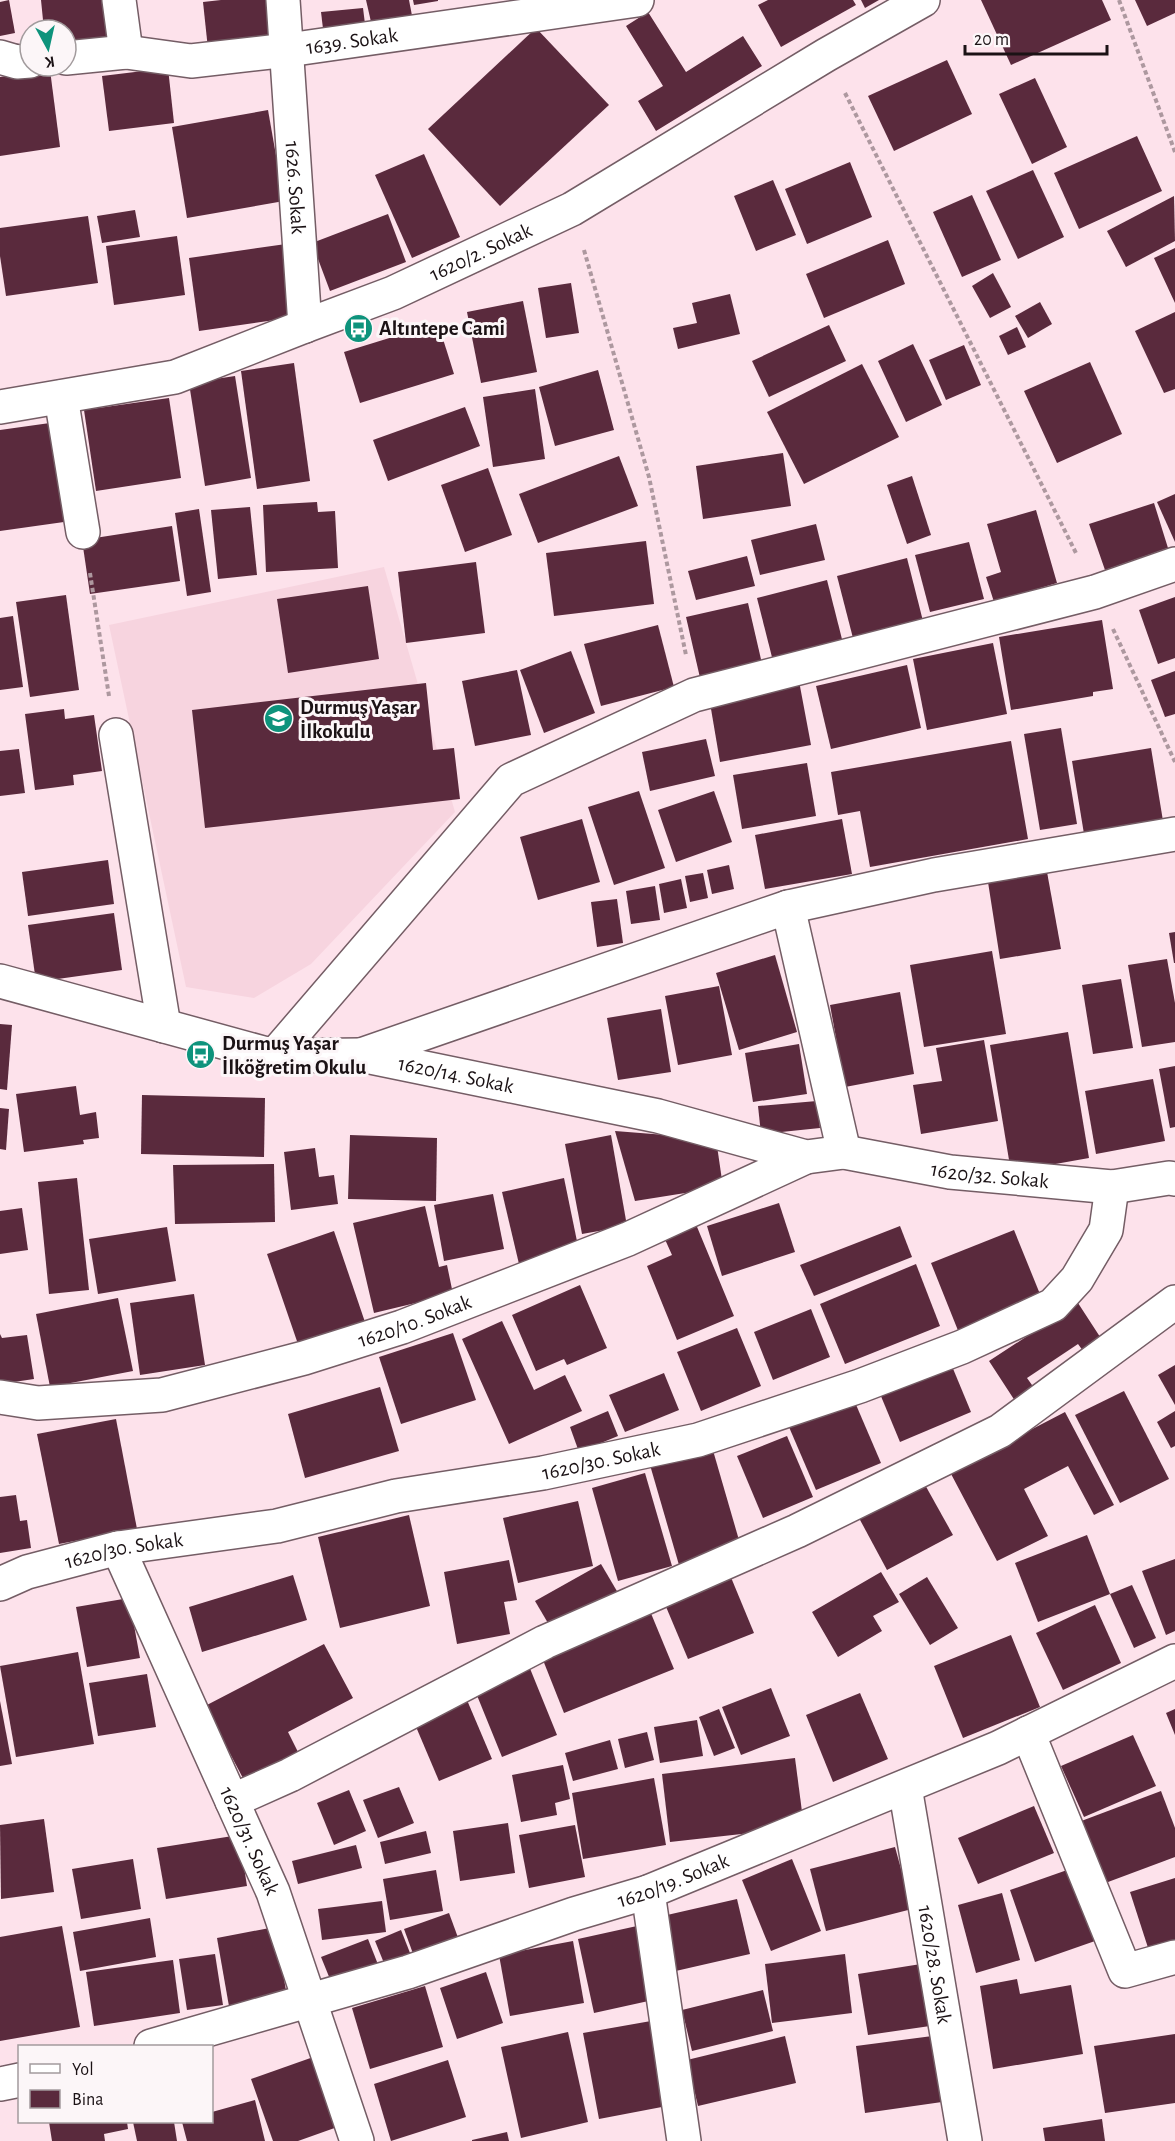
<svg xmlns="http://www.w3.org/2000/svg" width="1175" height="2141" font-family="'Alegreya Sans',sans-serif">
<style>
.built{fill:#f7d4df}
.building{fill:#5a2a3d}
.lines{fill:none;stroke-linecap:round;stroke-linejoin:round}
.minor-casing{stroke:#745d65;stroke-width:36}
.major-casing{stroke:#745d65;stroke-width:36}
.path{stroke:#ad989f;stroke-width:4;stroke-dasharray:4.5 3;stroke-linecap:butt}
.minor{stroke:#fff;stroke-width:33}
.major{stroke:#fff;stroke-width:33}
.labels{text-anchor:middle;dominant-baseline:central;stroke-width:6;stroke-linejoin:round;paint-order:stroke}
.street-label{font-size:21px;fill:#1b1215;stroke:#fcf6f8}
.poi-label{font-size:21px;font-weight:bold;fill:#1b1215;stroke:#fcf6f8;text-anchor:start}
</style>
<rect width="100%" height="100%" fill="#fde2eb"/>
<polygon class="built" points="384,567 455,812 311,964 254,998 186,987 109,625"/>
<g class="building">
<polygon points="9,0 15,33 0,36 0,2"/>
<polygon points="41,0 105,0 110,44 66,49 66,30 44,30"/>
<polygon points="221,0 269,0 274,43 208,49 203,2"/>
<polygon points="366,0 409,0 414,26 374,35"/>
<polygon points="413,0 438,0 438,1 414,5"/>
<polygon points="768,0 853,0 856,5 781,47 758,5"/>
<polygon points="861,0 879,0 865,8"/>
<polygon points="981,0 1102,0 1111,20 1011,65"/>
<polygon points="1135,0 1175,0 1175,13 1147,26"/>
<polygon points="363,8 366,32 324,37 321,12"/>
<polygon points="648,12 686,72 743,36 762,66 656,131 638,101 663,86 626,26"/>
<polygon points="536,28 609,105 500,206 428,129"/>
<polygon points="947,60 972,114 894,151 868,96"/>
<polygon points="168,68 174,123 109,131 102,76"/>
<polygon points="50,70 60,147 0,156 0,77"/>
<polygon points="1035,78 1067,147 1032,164 999,94"/>
<polygon points="268,110 284,201 187,218 172,127"/>
<polygon points="1137,136 1162,191 1079,229 1054,173"/>
<polygon points="424,154 460,237 412,258 375,175"/>
<polygon points="850,162 872,217 807,244 785,189"/>
<polygon points="1033,170 1064,237 1018,259 986,191"/>
<polygon points="773,180 796,235 756,251 734,196"/>
<polygon points="972,195 1001,260 962,277 933,212"/>
<polygon points="1174,196 1175,241 1126,267 1107,231"/>
<polygon points="135,210 140,237 102,243 97,216"/>
<polygon points="388,214 406,262 330,291 312,243"/>
<polygon points="88,216 98,283 6,296 0,256 0,228"/>
<polygon points="177,236 185,295 114,305 106,246"/>
<polygon points="888,240 905,284 824,318 806,274"/>
<polygon points="286,244 296,317 199,331 189,258"/>
<polygon points="1175,248 1175,303 1154,258"/>
<polygon points="993,273 1011,307 990,318 972,286"/>
<polygon points="571,283 579,333 546,338 538,288"/>
<polygon points="730,294 740,334 678,349 673,328 697,323 692,303"/>
<polygon points="523,301 537,372 481,383 467,312"/>
<polygon points="1040,302 1052,324 1028,338 1015,316"/>
<polygon points="1175,312 1175,389 1164,393 1135,331"/>
<polygon points="438,323 454,374 360,403 344,352"/>
<polygon points="829,325 846,361 769,397 752,361"/>
<polygon points="1017,327 1026,347 1008,355 999,336"/>
<polygon points="913,344 942,405 906,422 878,361"/>
<polygon points="964,345 981,385 946,400 929,360"/>
<polygon points="1090,362 1122,434 1057,463 1024,391"/>
<polygon points="294,363 310,481 257,489 241,371"/>
<polygon points="862,364 899,437 804,484 767,412"/>
<polygon points="598,370 614,430 555,446 539,387"/>
<polygon points="235,376 251,478 205,486 189,383"/>
<polygon points="535,389 545,459 493,467 483,397"/>
<polygon points="169,398 181,478 96,491 84,410"/>
<polygon points="465,407 480,446 388,481 373,440"/>
<polygon points="57,422 71,521 0,531 0,430"/>
<polygon points="783,453 791,506 703,519 696,466"/>
<polygon points="619,456 638,506 538,543 519,494"/>
<polygon points="488,468 512,535 465,552 441,485"/>
<polygon points="912,476 931,535 907,544 887,485"/>
<polygon points="1175,494 1175,542 1157,502"/>
<polygon points="317,502 318,512 335,511 338,568 266,572 263,505"/>
<polygon points="1154,503 1168,548 1105,570 1089,524"/>
<polygon points="250,507 257,575 218,579 211,510"/>
<polygon points="199,509 211,592 187,596 175,513"/>
<polygon points="1036,510 1057,583 994,602 986,577 1001,572 987,524"/>
<polygon points="816,524 825,560 760,575 751,540"/>
<polygon points="172,526 180,581 90,594 82,540"/>
<polygon points="646,541 654,604 554,616 546,553"/>
<polygon points="969,542 984,599 930,612 915,555"/>
<polygon points="747,556 755,586 696,600 688,571"/>
<polygon points="907,558 924,625 854,642 837,576"/>
<polygon points="476,562 485,633 406,643 398,572"/>
<polygon points="827,580 845,651 775,669 757,598"/>
<polygon points="368,586 379,659 288,673 277,599"/>
<polygon points="66,595 79,690 30,697 16,602"/>
<polygon points="1175,597 1175,658 1158,664 1139,610"/>
<polygon points="748,603 763,668 701,682 686,617"/>
<polygon points="13,616 23,687 0,690 0,618"/>
<polygon points="1102,620 1113,689 1093,692 1093,696 1011,710 999,637"/>
<polygon points="658,625 674,687 601,706 584,644"/>
<polygon points="993,643 1007,714 927,730 913,659"/>
<polygon points="571,651 595,713 544,733 520,670"/>
<polygon points="907,665 921,728 831,749 816,686"/>
<polygon points="517,670 531,735 475,746 462,681"/>
<polygon points="1175,671 1175,714 1165,717 1151,680"/>
<polygon points="799,681 811,745 720,762 709,697"/>
<polygon points="426,683 433,750 454,748 460,799 205,828 192,710"/>
<polygon points="64,709 65,719 94,715 102,771 73,775 74,785 35,790 25,714"/>
<polygon points="1061,728 1077,824 1040,830 1024,734"/>
<polygon points="706,739 715,776 650,791 642,752"/>
<polygon points="1011,741 1028,839 870,867 860,811 838,815 831,772"/>
<polygon points="1151,748 1165,833 1086,846 1072,761"/>
<polygon points="19,749 25,793 0,796 0,751"/>
<polygon points="807,763 816,816 742,829 733,775"/>
<polygon points="639,791 665,868 614,885 588,807"/>
<polygon points="714,791 732,842 676,862 658,810"/>
<polygon points="582,819 600,882 538,900 520,837"/>
<polygon points="842,819 852,874 765,889 755,835"/>
<polygon points="108,860 114,904 28,916 22,872"/>
<polygon points="729,865 734,889 712,894 707,870"/>
<polygon points="1047,872 1061,949 1000,959 988,882"/>
<polygon points="703,873 708,898 690,902 685,876"/>
<polygon points="681,879 687,908 664,913 659,884"/>
<polygon points="655,886 660,920 631,924 626,891"/>
<polygon points="617,899 623,943 597,947 591,902"/>
<polygon points="114,913 122,970 36,982 28,925"/>
<polygon points="1175,932 1175,963 1174,963 1169,933"/>
<polygon points="992,951 1006,1034 924,1047 910,965"/>
<polygon points="775,955 797,1032 739,1050 716,973"/>
<polygon points="1167,959 1175,1003 1175,1042 1142,1047 1128,965"/>
<polygon points="1121,979 1133,1048 1093,1054 1082,985"/>
<polygon points="719,986 732,1055 678,1065 665,996"/>
<polygon points="900,992 914,1074 845,1087 830,1005"/>
<polygon points="661,1009 671,1072 618,1080 607,1018"/>
<polygon points="0,1024 12,1025 7,1090 0,1089"/>
<polygon points="1068,1032 1089,1158 1011,1172 990,1045"/>
<polygon points="984,1040 998,1121 921,1134 913,1085 942,1081 936,1048"/>
<polygon points="799,1044 807,1094 753,1102 745,1053"/>
<polygon points="1175,1066 1175,1127 1170,1128 1159,1069"/>
<polygon points="1153,1079 1165,1141 1096,1154 1085,1091"/>
<polygon points="76,1086 80,1115 96,1112 99,1138 83,1140 84,1144 24,1152 16,1094"/>
<polygon points="142,1095 265,1098 264,1157 141,1154"/>
<polygon points="817,1101 820,1128 761,1134 758,1106"/>
<polygon points="0,1108 9,1109 6,1150 0,1149"/>
<polygon points="615,1131 716,1139 723,1187 635,1201"/>
<polygon points="350,1135 437,1138 436,1201 348,1199"/>
<polygon points="611,1135 627,1226 582,1234 565,1144"/>
<polygon points="315,1148 319,1177 334,1175 338,1204 291,1210 284,1152"/>
<polygon points="274,1164 275,1222 175,1224 173,1165"/>
<polygon points="77,1178 89,1290 49,1294 38,1182"/>
<polygon points="564,1178 579,1251 519,1264 502,1192"/>
<polygon points="493,1194 504,1249 444,1261 434,1205"/>
<polygon points="779,1203 795,1252 722,1276 707,1226"/>
<polygon points="425,1206 439,1267 447,1265 453,1294 374,1313 353,1223"/>
<polygon points="22,1208 28,1250 0,1254 0,1211"/>
<polygon points="695,1222 734,1316 677,1340 647,1266 672,1255 663,1235"/>
<polygon points="900,1226 912,1257 814,1296 800,1265"/>
<polygon points="167,1227 176,1281 98,1294 89,1239"/>
<polygon points="1014,1230 1044,1304 961,1338 931,1263"/>
<polygon points="334,1231 366,1325 299,1347 267,1254"/>
<polygon points="916,1264 940,1326 845,1364 820,1304"/>
<polygon points="580,1285 607,1348 567,1365 564,1359 536,1371 512,1315"/>
<polygon points="194,1294 205,1365 140,1375 130,1303"/>
<polygon points="118,1298 133,1371 50,1387 36,1314"/>
<polygon points="1078,1303 1104,1343 1086,1355 1078,1344 1027,1378 1037,1392 1017,1404 989,1361"/>
<polygon points="811,1309 830,1357 773,1380 754,1332"/>
<polygon points="502,1321 534,1390 565,1375 582,1411 509,1444 462,1339"/>
<polygon points="737,1328 761,1386 701,1411 677,1352"/>
<polygon points="453,1333 476,1400 401,1424 379,1357"/>
<polygon points="0,1334 2,1338 27,1335 34,1379 0,1384"/>
<polygon points="949,1359 971,1412 900,1442 878,1389"/>
<polygon points="1175,1365 1175,1405 1158,1375"/>
<polygon points="664,1373 679,1410 625,1432 609,1395"/>
<polygon points="380,1387 399,1451 305,1478 288,1414"/>
<polygon points="1124,1391 1169,1479 1120,1503 1075,1415"/>
<polygon points="851,1393 881,1463 816,1490 786,1420"/>
<polygon points="608,1411 618,1436 579,1452 570,1427"/>
<polygon points="1175,1411 1175,1446 1171,1448 1157,1422"/>
<polygon points="1065,1412 1114,1505 1094,1515 1068,1466 1024,1489 1048,1536 997,1561 950,1472"/>
<polygon points="116,1419 137,1529 59,1544 37,1434"/>
<polygon points="787,1436 813,1497 763,1518 737,1456"/>
<polygon points="712,1447 741,1547 679,1565 650,1465"/>
<polygon points="645,1473 672,1566 618,1581 592,1488"/>
<polygon points="924,1483 953,1535 887,1570 859,1518"/>
<polygon points="16,1495 20,1521 27,1520 31,1548 0,1553 0,1497"/>
<polygon points="578,1501 593,1566 518,1583 503,1518"/>
<polygon points="409,1515 430,1606 340,1628 318,1537"/>
<polygon points="1087,1535 1110,1594 1038,1622 1015,1563"/>
<polygon points="1175,1559 1175,1631 1166,1635 1142,1571"/>
<polygon points="509,1560 517,1600 504,1602 510,1634 457,1644 444,1572"/>
<polygon points="601,1564 621,1598 555,1635 535,1601"/>
<polygon points="881,1572 899,1602 873,1616 882,1631 838,1657 812,1612"/>
<polygon points="293,1575 307,1620 202,1652 189,1607"/>
<polygon points="730,1575 754,1633 688,1659 664,1602"/>
<polygon points="927,1577 958,1628 930,1645 899,1594"/>
<polygon points="1132,1585 1156,1638 1134,1648 1110,1594"/>
<polygon points="129,1598 140,1658 87,1667 76,1607"/>
<polygon points="1095,1605 1121,1663 1063,1690 1036,1633"/>
<polygon points="650,1611 674,1669 564,1713 541,1655"/>
<polygon points="1011,1635 1040,1707 963,1738 934,1666"/>
<polygon points="324,1644 353,1698 288,1732 299,1754 245,1782 205,1706"/>
<polygon points="78,1652 94,1744 16,1757 0,1666"/>
<polygon points="529,1666 557,1735 502,1757 474,1688"/>
<polygon points="147,1674 156,1727 98,1736 89,1683"/>
<polygon points="771,1688 790,1736 741,1755 722,1707"/>
<polygon points="464,1693 492,1759 439,1781 411,1715"/>
<polygon points="860,1693 888,1759 833,1782 806,1715"/>
<polygon points="0,1701 12,1764 0,1766"/>
<polygon points="719,1709 735,1748 714,1756 699,1717"/>
<polygon points="1175,1709 1175,1735 1166,1713"/>
<polygon points="697,1720 703,1756 660,1763 654,1727"/>
<polygon points="647,1732 654,1760 625,1768 618,1739"/>
<polygon points="1133,1735 1156,1786 1084,1817 1061,1766"/>
<polygon points="610,1740 618,1769 573,1781 565,1753"/>
<polygon points="795,1758 804,1827 670,1842 662,1774"/>
<polygon points="563,1765 570,1799 555,1803 557,1815 521,1822 512,1775"/>
<polygon points="654,1778 666,1845 583,1859 572,1793"/>
<polygon points="399,1787 414,1823 378,1838 363,1800"/>
<polygon points="349,1790 366,1831 334,1845 317,1803"/>
<polygon points="1161,1791 1175,1828 1175,1857 1100,1885 1076,1823"/>
<polygon points="1034,1806 1054,1853 978,1884 958,1838"/>
<polygon points="44,1819 54,1892 1,1899 0,1825"/>
<polygon points="508,1823 515,1873 460,1881 453,1831"/>
<polygon points="575,1825 585,1877 529,1888 519,1835"/>
<polygon points="426,1831 431,1853 385,1864 380,1842"/>
<polygon points="239,1835 247,1886 166,1899 157,1848"/>
<polygon points="356,1845 362,1868 298,1884 292,1861"/>
<polygon points="895,1847 912,1909 826,1931 810,1869"/>
<polygon points="133,1859 141,1909 81,1919 72,1869"/>
<polygon points="792,1859 821,1931 771,1951 742,1880"/>
<polygon points="1070,1869 1095,1941 1035,1962 1010,1890"/>
<polygon points="436,1870 443,1911 390,1920 383,1879"/>
<polygon points="1175,1878 1175,1949 1151,1957 1130,1892"/>
<polygon points="1002,1893 1020,1960 976,1973 958,1905"/>
<polygon points="737,1899 750,1954 667,1973 654,1918"/>
<polygon points="382,1901 386,1932 322,1940 318,1909"/>
<polygon points="449,1913 460,1943 415,1959 404,1929"/>
<polygon points="150,1918 156,1957 80,1971 73,1932"/>
<polygon points="62,1926 80,2027 0,2041 0,1937"/>
<polygon points="637,1926 653,2000 594,2013 578,1939"/>
<polygon points="275,1927 288,2002 230,2012 217,1938"/>
<polygon points="401,1930 412,1958 386,1968 375,1941"/>
<polygon points="368,1939 379,1967 332,1984 321,1957"/>
<polygon points="573,1941 584,2003 510,2016 499,1955"/>
<polygon points="215,1954 223,2005 187,2010 179,1959"/>
<polygon points="845,1954 852,2013 772,2023 765,1964"/>
<polygon points="173,1960 180,2013 94,2026 86,1972"/>
<polygon points="921,1964 930,2026 868,2035 858,1974"/>
<polygon points="486,1972 503,2023 457,2039 440,1988"/>
<polygon points="1017,1979 1020,1994 1071,1985 1083,2054 993,2069 980,1986"/>
<polygon points="425,1986 443,2047 370,2069 352,2008"/>
<polygon points="763,1990 773,2031 692,2051 682,2010"/>
<polygon points="651,2021 667,2106 599,2119 583,2033"/>
<polygon points="568,2032 588,2122 521,2138 501,2047"/>
<polygon points="1175,2034 1175,2103 1105,2113 1094,2046"/>
<polygon points="940,2035 949,2101 865,2113 856,2046"/>
<polygon points="785,2036 796,2083 698,2106 687,2060"/>
<polygon points="319,2055 343,2125 298,2141 273,2141 251,2079"/>
<polygon points="448,2060 466,2117 391,2141 374,2084"/>
<polygon points="255,2100 265,2141 187,2141 182,2122 212,2122 212,2112"/>
<polygon points="1102,2119 1105,2141 1045,2141 1043,2128"/>
<polygon points="49,2122 127,2122 128,2129 104,2134 105,2141 52,2141"/>
<polygon points="133,2122 174,2122 177,2141 137,2141"/>
<polygon points="507,2132 509,2141 472,2141 472,2140"/>
</g>
<g class="lines">
<defs>
<g id="minor">
<polyline points="119,0 126,52"/>
<path id="s1" d="M283,0L305,326"/>
<polyline points="0,57 17,62 30,61"/>
<path id="s2" d="M66,58L126,52L191,61L288,50L637,0"/>
<polyline points="61,397 83,532"/>
<polyline points="116,735 164,1026"/>
<polyline points="788,907 844,1152"/>
<polyline points="361,1055 788,907 934,875 1175,834"/>
<polyline points="274,1056 511,780 694,695 1095,592 1175,564"/>
<path id="s3" d="M0,1397L38,1403L162,1395L304,1358L402,1327L628,1239L806,1157"/>
<path id="s4" d="M118,1548L273,1892L357,2141"/>
<path id="s5" d="M0,1584L27,1572L118,1548L277,1526L396,1496L543,1473L698,1440L860,1386L962,1347L1053,1305L1077,1279L1106,1230L1112,1187"/>
<polyline points="1028,1733 1125,1971 1175,1957"/>
<path id="s6" d="M905,1787L965,2141"/>
<polyline points="232,1801 290,1775 545,1642 797,1531 1000,1431 1175,1302"/>
<polyline points="648,1892 684,2141"/>
<path id="s7" d="M151,2046L408,1972L574,1914L648,1892L998,1748L1175,1661"/>
<polyline points="0,2084 20,2080"/>
</g>
<g id="major">
<path id="s8" d="M0,407L175,377L305,326L393,293L572,209L826,55L923,0"/>
<path id="s9" d="M0,981L274,1056L361,1055L658,1116L806,1157L844,1152L950,1172L1112,1187L1169,1178L1175,1179"/>
</g>
</defs>
<use href="#minor" class="minor-casing"/>
<use href="#major" class="major-casing"/>
<g class="path">
<polyline points="1119,0 1175,152"/>
<polyline points="845,93 1077,555"/>
<polyline points="584,250 649,477 686,655"/>
<polyline points="90,573 109,696"/>
<polyline points="1113,629 1175,762"/>
</g>
<use href="#minor" class="minor"/>
<use href="#major" class="major"/>
</g>
<defs>
<symbol id="bus-disc" viewBox="-11 -11 22 22"><circle r="9.5" fill="#0e937c" stroke="#fcf6f8"/><path d="M-5-6H5V4H4V6H2V4H-2V6H-4V4H-5ZM-3.5-4V0h7V-4ZM-3.5 1.2v1.5H-2V1.2ZM2 1.2v1.5H3.5V1.2Z" fill="#fff"/></symbol>
<symbol id="school-disc" viewBox="-11 -11 22 22"><circle r="9.5" fill="#0e937c" stroke="#fcf6f8"/><path d="M0-5L7-2L0 1L-7-2ZM-4 1L0 2.5L4 1V4Q0 6-4 4Z" fill="#fff"/></symbol>
</defs>
<g fill-rule="evenodd">
<use href="#bus-disc" x="342" y="312" width="33" height="33"/>
<use href="#school-disc" x="262" y="702" width="33" height="33"/>
<use href="#bus-disc" x="184" y="1038" width="33" height="33"/>
</g>
<g class="labels">
<g class="street-label">
<text stroke="none"><textPath href="#s2" startOffset="288">1639. Sokak</textPath></text>
<text stroke="none"><textPath href="#s1" startOffset="188">1626. Sokak</textPath></text>
<text stroke="none"><textPath href="#s8" startOffset="508">1620/2. Sokak</textPath></text>
<text stroke="none"><textPath href="#s9" startOffset="468">1620/14. Sokak</textPath></text>
<text stroke="none"><textPath href="#s9" startOffset="1014">1620/32. Sokak</textPath></text>
<text stroke="none"><textPath href="#s3" startOffset="426">1620/10. Sokak</textPath></text>
<text stroke="none"><textPath href="#s5" startOffset="615">1620/30. Sokak</textPath></text>
<text stroke="none"><textPath href="#s5" startOffset="129">1620/30. Sokak</textPath></text>
<text stroke="none"><textPath href="#s4" startOffset="321">1620/31. Sokak</textPath></text>
<text stroke="none"><textPath href="#s7" startOffset="548">1620/19. Sokak</textPath></text>
<text stroke="none"><textPath href="#s6" startOffset="180">1620/28. Sokak</textPath></text>
</g>
<g class="poi-label">
<text x="379" y="328">Altıntepe Cami</text>
<text x="300" y="707">Durmuş Yaşar<tspan x="300" dy="24">İlkokulu</tspan></text>
<text x="222" y="1043">Durmuş Yaşar<tspan x="222" dy="24">İlköğretim Okulu</tspan></text>
</g>
</g>
<rect x="18" y="2045" width="195" height="78" fill="#fcf6f8" stroke="#a29b9d" stroke-width="1.5"/>
<rect x="30" y="2064" width="30" height="9" fill="#ffffff" stroke="#a29b9d" stroke-width="1.5"/>
<text x="72" y="2075" font-size="18" fill="#1b1215">Yol</text>
<rect x="30" y="2090" width="30" height="18" fill="#5a2a3d" stroke="#a29b9d" stroke-width="1.5"/>
<text x="72" y="2105" font-size="18" fill="#1b1215">Bina</text>
<g transform="translate(48 48) rotate(172)"><circle r="28" fill="#fcf6f8" stroke="#a29b9d" stroke-width="1.5"/>
<path d="M0-4.5L10 22L0 15L-10 22Z" fill="#0e937c"/>
<text y="-9" font-size="16" font-weight="bold" text-anchor="middle" fill="#1b1215">K</text>
</g>
<path d="M965 45v9h142v-9" fill="none" stroke="#1b1215" stroke-width="3"/>
<text x="974" y="45" font-size="18" fill="#1b1215" stroke="#fcf6f8" stroke-width="4.5" paint-order="stroke">20 m</text>
</svg>
